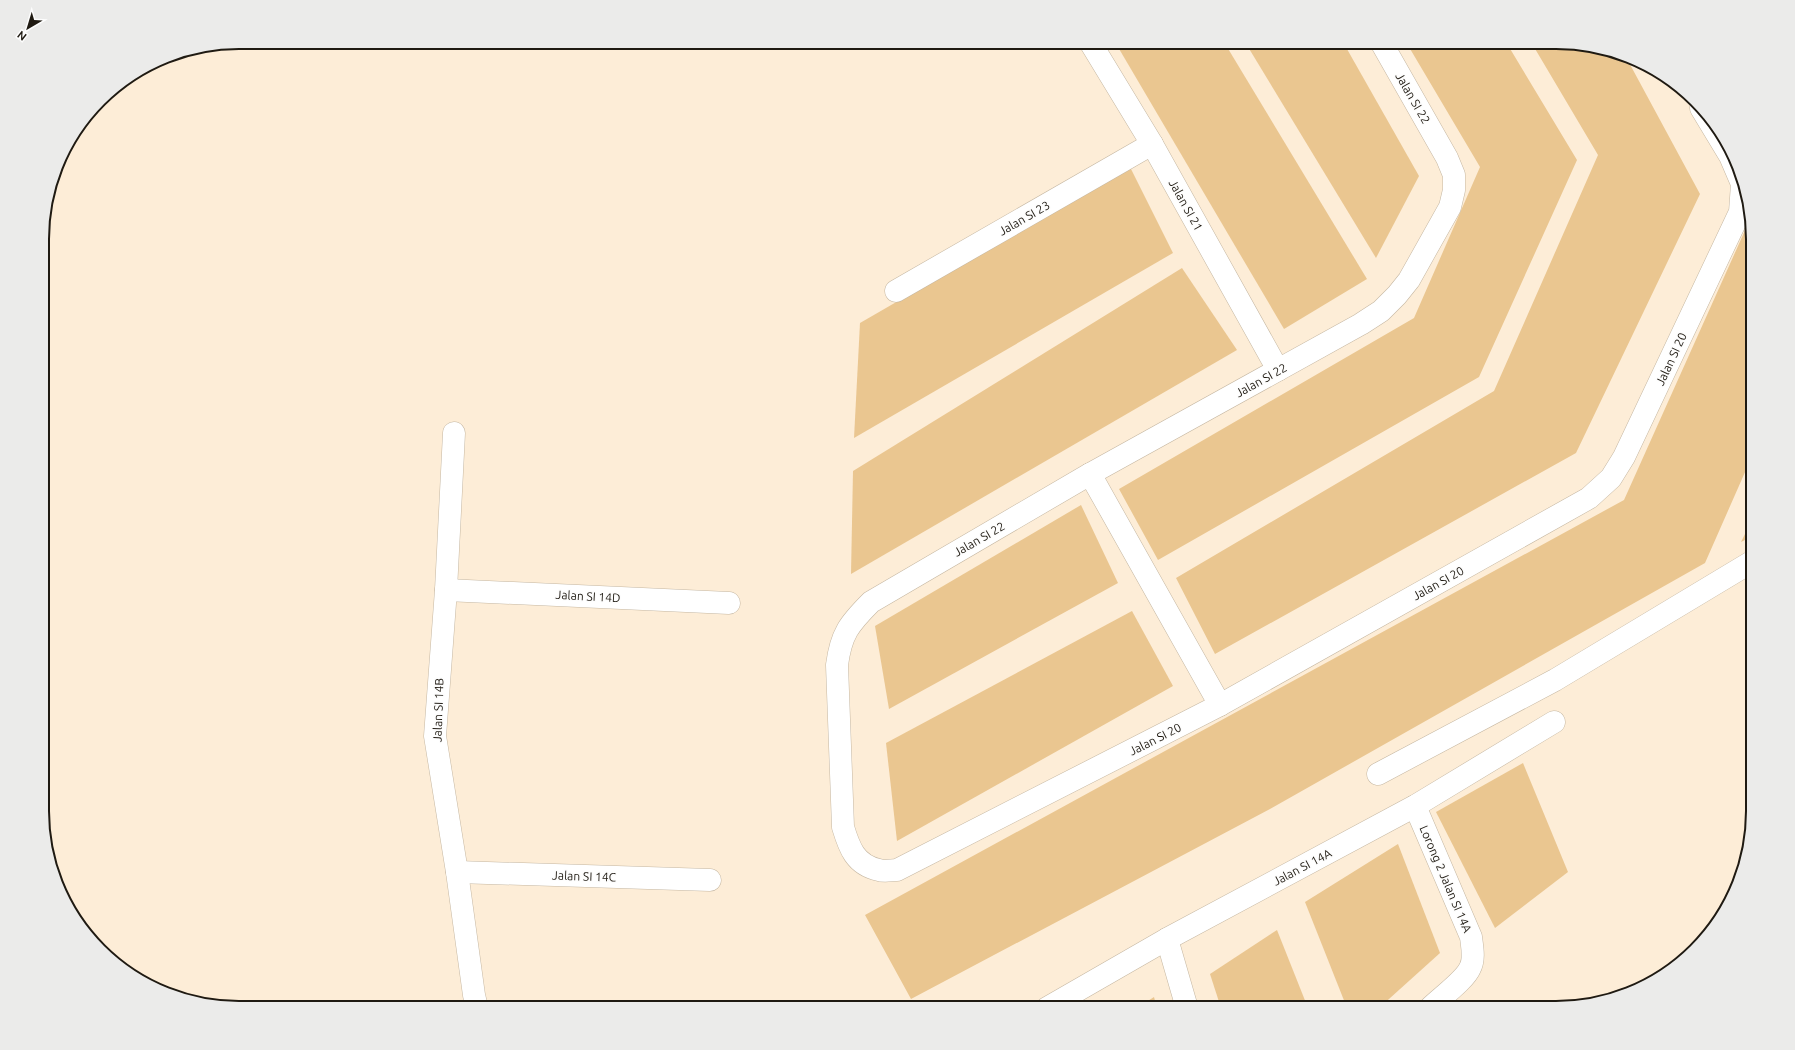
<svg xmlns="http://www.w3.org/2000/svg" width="1795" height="1050" font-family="Ubuntu,sans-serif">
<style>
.building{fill:#eac690}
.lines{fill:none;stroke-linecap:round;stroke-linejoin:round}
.minor-casing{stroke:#c5b7a2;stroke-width:23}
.minor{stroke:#fff;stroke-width:22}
.labels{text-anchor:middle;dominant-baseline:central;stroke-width:3;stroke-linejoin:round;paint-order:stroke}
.street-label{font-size:12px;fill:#1f1a12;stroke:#fdfdfd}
.rim{fill:none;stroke:#1f1a12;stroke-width:2}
</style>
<rect width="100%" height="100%" fill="#fdedd7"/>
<g class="building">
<polygon points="1115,42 1224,42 1367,279 1284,329"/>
<polygon points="1245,42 1343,42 1419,176 1376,258"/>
<polygon points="1406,42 1506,42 1577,160 1479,377 1158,560 1119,489 1414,318 1480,167"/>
<polygon points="1531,42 1556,42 1607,49 1626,57 1700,194 1576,453 1215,654 1176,578 1494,391 1598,155"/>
<polygon points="1130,167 1173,253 854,438 860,323"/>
<polygon points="1751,217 1753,226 1753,454 1705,563 1270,809 911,999 865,915 1624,500"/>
<polygon points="1182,268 1237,350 851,574 853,471"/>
<polygon points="1081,505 1118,583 889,709 875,626"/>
<polygon points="1753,518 1753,536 1741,542"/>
<polygon points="1132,611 1173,686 897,841 886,743"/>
<polygon points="1523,763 1568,872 1495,928 1436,812"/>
<polygon points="1398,844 1440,953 1379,1008 1347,1008 1305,902"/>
<polygon points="1277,930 1308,1008 1221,1008 1210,974"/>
<polygon points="1154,997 1157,1008 1137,1008"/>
</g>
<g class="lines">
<defs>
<g id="minor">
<polyline points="1090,42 1152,144 1278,370"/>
<path d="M1381,42L1447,158L1454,175V190L1450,207L1409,280L1397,295L1381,311L1361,324L1090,474L871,602C849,624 841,634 837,665L843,827C849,847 855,865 879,870C884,872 892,870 897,870L1220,705L1589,498L1611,478L1624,457L1740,212L1742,184L1730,156L1701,108"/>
<polyline points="896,291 1152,144"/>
<polyline points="454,433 446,590 435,736 457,872 474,995 477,1008"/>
<polyline points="1090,474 1220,705"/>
<polyline points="446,590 729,603"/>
<polyline points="1378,774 1555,680 1753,561"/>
<path d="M1415,806L1471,937C1472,946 1475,959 1470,968C1465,980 1440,998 1430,1008"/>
<polyline points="457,872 710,880"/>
<polyline points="1167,939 1187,1008"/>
<polyline points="1047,1008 1167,939 1415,806 1554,722"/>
</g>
</defs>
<use href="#minor" class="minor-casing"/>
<use href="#minor" class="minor"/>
</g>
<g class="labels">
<g class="street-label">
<text transform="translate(1413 98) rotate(60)">Jalan SI 22</text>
<text transform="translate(1186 205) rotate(61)">Jalan SI 21</text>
<text transform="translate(1024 218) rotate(-30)">Jalan SI 23</text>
<text transform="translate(1671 359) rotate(-65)">Jalan SI 20</text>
<text transform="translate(1261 380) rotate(-29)">Jalan SI 22</text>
<text transform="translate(979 539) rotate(-30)">Jalan SI 22</text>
<text transform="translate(1438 583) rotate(-29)">Jalan SI 20</text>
<text transform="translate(588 596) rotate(3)">Jalan SI 14D</text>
<text transform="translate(438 710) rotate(-88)">Jalan SI 14B</text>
<text transform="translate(1155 739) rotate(-27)">Jalan SI 20</text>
<text transform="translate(1302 867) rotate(-28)">Jalan SI 14A</text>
<text transform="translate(584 876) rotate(2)">Jalan SI 14C</text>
<text transform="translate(1446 879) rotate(67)">Lorong 2 Jalan SI 14A</text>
</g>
</g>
<path d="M0 0H1795V1050H0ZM239 49H1556A190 190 0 0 1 1746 239V811A190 190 0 0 1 1556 1001H239A190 190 0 0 1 49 811V239A190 190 0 0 1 239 49Z" fill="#ebebea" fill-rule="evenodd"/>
<path class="rim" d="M239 49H1556A190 190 0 0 1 1746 239V811A190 190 0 0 1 1556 1001H239A190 190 0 0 1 49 811V239A190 190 0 0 1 239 49Z"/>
<g transform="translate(28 28) rotate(218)" stroke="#fdfdfd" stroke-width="3" paint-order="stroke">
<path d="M0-3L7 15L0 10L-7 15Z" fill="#1f1a12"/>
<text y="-6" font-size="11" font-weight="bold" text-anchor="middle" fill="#1f1a12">N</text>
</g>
</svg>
